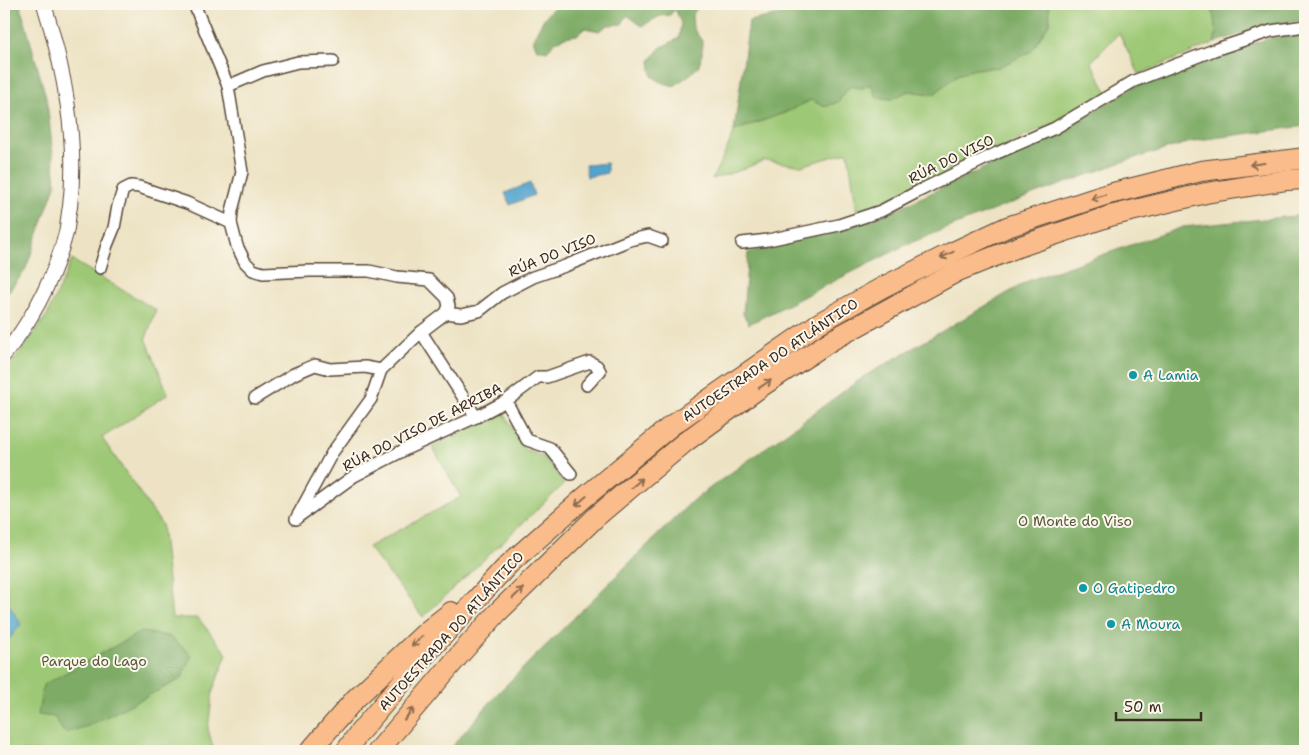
<svg xmlns="http://www.w3.org/2000/svg" width="1309" height="755" font-family="'Shantell Sans',sans-serif">
<style>
.green{fill:#9dc875;stroke:#6c794a}
.forest{fill:#7eac66;stroke:#5c6b42}
.water{fill:#52a4cd;stroke:#466776}
.lines{fill:none;stroke-linecap:round;stroke-linejoin:round}
.minor-casing{stroke:#564637;stroke-width:14}
.tertiary-casing{stroke:#564637;stroke-width:16}
.motorway-casing{stroke:#564637;stroke-width:22}
.minor{stroke:#fff;stroke-width:11}
.tertiary{stroke:#fff;stroke-width:14}
.motorway{stroke:#f9bc8a;stroke-width:20}
.oneway{stroke:#906c4f}
.culture-dot{fill:#0f9aa8;stroke:#fbf7ec;stroke-width:2}
.labels{text-anchor:middle;dominant-baseline:central;stroke-width:4;stroke-linejoin:round;paint-order:stroke}
.street-label{font-size:14px;fill:#3b2a1e;stroke:#fbf7ec}
.culture-label{font-size:14px;fill:#0d838f;stroke:#fbf7ec;text-anchor:start}
.park-label{font-size:14px;fill:#585938;stroke:#fbf7ec}
</style>
<rect width="100%" height="100%" fill="#fbf7ec"/>
<filter id="ink" filterUnits="userSpaceOnUse"><feTurbulence type="fractalNoise" baseFrequency=".02" numOctaves="2"/><feDisplacementMap in="SourceGraphic" scale="10" xChannelSelector="R" yChannelSelector="G"/><feConvolveMatrix kernelMatrix="1 2 1 2 8 2 1 2 1" color-interpolation-filters="sRGB"/></filter>
<filter id="wash" filterUnits="userSpaceOnUse"><feTurbulence type="fractalNoise" baseFrequency=".0096" numOctaves="4" result="noise"/><feDisplacementMap in="SourceGraphic" scale="20" xChannelSelector="R" yChannelSelector="G"/><feGaussianBlur stdDeviation="1.12" result="paint"/><feColorMatrix in="noise" values="0 0 0 0 0 0 0 0 0 0 0 0 0 0 0 0 0 1.4 0 .05"/><feComposite in="paint" operator="in"/></filter>
<g filter="url(#wash)">
<rect width="100%" height="100%" fill="#ede3c4"/>
<g class="green">
<polygon points="1049,4 1212,4 1216,34 1214,43 1139,74 1119,33 1091,62 1108,93 1056,122 871,209 857,212 848,152 801,166 765,160 741,170 712,179 726,151 734,131 784,113 811,100 838,102 850,86 862,88 871,84 892,99 908,91 934,94 957,75 975,69 999,67 1050,22"/>
<polygon points="72,260 156,310 146,338 168,394 102,438 162,525 172,618 198,618 227,654 213,690 208,729 214,751 4,751 4,372 13,362 47,315"/>
<polygon points="504,413 525,450 546,458 564,484 423,617 368,547 461,497 432,446"/>
</g>
<g class="forest">
<polygon points="4,4 20,4 47,101 56,183 25,271 4,297"/>
<path d="M559,4H698L697,8L692,15L693,28L702,41V54L699,66L692,73L674,86L661,82L652,76L650,61L660,48L679,38L681,23L675,9L670,15L660,16L642,26L627,15L622,24L608,25L599,31L585,28L577,35L565,37L555,42L547,51L537,49L533,40C540,25 545,13 559,4Z"/>
<polygon points="834,4 1049,4 1050,22 1032,51 999,67 975,69 957,75 934,94 908,91 892,99 877,98 871,84 862,88 850,86 838,102 825,107 811,100 784,113 734,131 749,21"/>
<polygon points="1212,4 1305,4 1305,20 1264,26 1214,43 1216,34"/>
<polygon points="1305,35 1305,126 1198,140 1128,160 1027,197 910,243 749,324 743,314 748,253 873,220 1055,135 1134,87 1216,55 1271,38"/>
<polygon points="1305,215 1305,751 448,751 500,691 692,501 865,376 1030,280 1183,227"/>
<polygon points="141,632 169,636 192,655 181,679 88,726 65,733 63,731 54,717 38,715 43,685"/>
</g>
<g class="water">
<polygon points="607,163 607,173 587,177 585,165"/>
<polygon points="530,183 534,195 510,205 505,193"/>
<polygon points="4,597 21,624 10,638 4,642"/>
</g>
</g>
<g filter="url(#ink)">
<g class="lines">
<defs>
<g id="minor">
<polyline points="194,4 228,86 242,172 232,211 231,223 237,246 245,262 253,270 263,273 310,271 369,271 397,277 429,280 447,298 449,306 446,313"/>
<polyline points="228,86 263,71 298,62 333,61"/>
<polyline points="742,243 768,240 839,225 881,211 919,191 997,153 1055,128 1134,81 1214,50 1271,31 1305,26"/>
<polyline points="100,268 107,245 114,228 118,206 123,190 131,186 139,187 187,203 231,223"/>
<polyline points="421,332 476,417"/>
<polyline points="255,398 294,374 315,365 330,369 365,367 381,370"/>
<polyline points="506,401 527,440 550,448 571,474"/>
<polyline points="299,516 354,476 406,449 476,417 506,401 538,377 547,377 590,362 597,366 600,371 587,385"/>
<polyline points="296,519 332,453 371,399 381,370 421,332 446,313 461,315 479,311 502,293 533,277 565,266 630,240 648,236 662,241"/>
</g>
<path id="tertiary" d="M4,355C33,319 54,278 66,233C68,225 68,215 70,207C78,138 64,69 44,4"/>
<g id="motorway">
<polyline points="310,751 355,699 427,631 451,612"/>
<polyline points="346,751 358,734 425,655 508,565 585,497 672,425 819,323 883,287 951,253 1007,227 1105,195 1201,171 1305,158"/>
<polyline points="378,751 462,652 498,612 597,516 685,442 762,386 832,340 958,271 1018,247 1110,216 1206,193 1287,180 1305,179"/>
</g>
</defs>
<use href="#minor" class="minor-casing"/>
<use href="#tertiary" class="tertiary-casing"/>
<use href="#motorway" class="motorway-casing"/>
<use href="#minor" class="minor"/>
<use href="#tertiary" class="tertiary"/>
<use href="#motorway" class="motorway"/>
</g>
<defs><path id="oneway-shaft" d="M-6 0H5M1.5-3L5.5 0L1.5 3" fill="none" stroke-width="1.6" stroke-linecap="round" stroke-linejoin="round" transform="scale(1.25)"/></defs>
<g class="oneway">
<use href="#oneway-shaft" transform="translate(1257 164) rotate(173)"/>
<use href="#oneway-shaft" transform="translate(1098 197) rotate(162)"/>
<use href="#oneway-shaft" transform="translate(947 255) rotate(154)"/>
<use href="#oneway-shaft" transform="translate(765 384) rotate(-34)"/>
<use href="#oneway-shaft" transform="translate(637 483) rotate(-40)"/>
<use href="#oneway-shaft" transform="translate(581 501) rotate(139)"/>
<use href="#oneway-shaft" transform="translate(518 593) rotate(-44)"/>
<use href="#oneway-shaft" transform="translate(417 641) rotate(137)"/>
<use href="#oneway-shaft" transform="translate(409 714) rotate(-50)"/>
</g>
</g>
<g class="culture-dot">
<circle cx="1133" cy="375" r="5"/>
<circle cx="1083" cy="588" r="5"/>
<circle cx="1111" cy="624" r="5"/>
</g>
<g class="labels">
<g class="street-label">
<text transform="translate(951 159) rotate(-26)">RÚA DO VISO</text>
<text transform="translate(552 255) rotate(-22)">RÚA DO VISO</text>
<text transform="translate(770 360) rotate(-34)">AUTOESTRADA DO ATLÁNTICO</text>
<text transform="translate(422 427) rotate(-27)">RÚA DO VISO DE ARRIBA</text>
<text transform="translate(451 631) rotate(-48)">AUTOESTRADA DO ATLÁNTICO</text>
</g>
<g class="culture-label">
<text x="1143" y="375">A Lamia</text>
<text x="1093" y="588">O Gatipedro</text>
<text x="1121" y="624">A Moura</text>
</g>
<g class="park-label">
<text x="1075" y="521">O Monte do Viso</text>
<text x="94" y="661">Parque do Lago</text>
</g>
</g>
<rect width="1309" height="755" fill="none" stroke="#fbf7ec" stroke-width="20"/>
<path d="M1116 712v8h85v-8" fill="none" stroke="#3b2a1e" stroke-width="2.5"/>
<text x="1124" y="712" font-size="15" fill="#3b2a1e" stroke="#fbf7ec" stroke-width="4" paint-order="stroke">50 m</text>
</svg>
